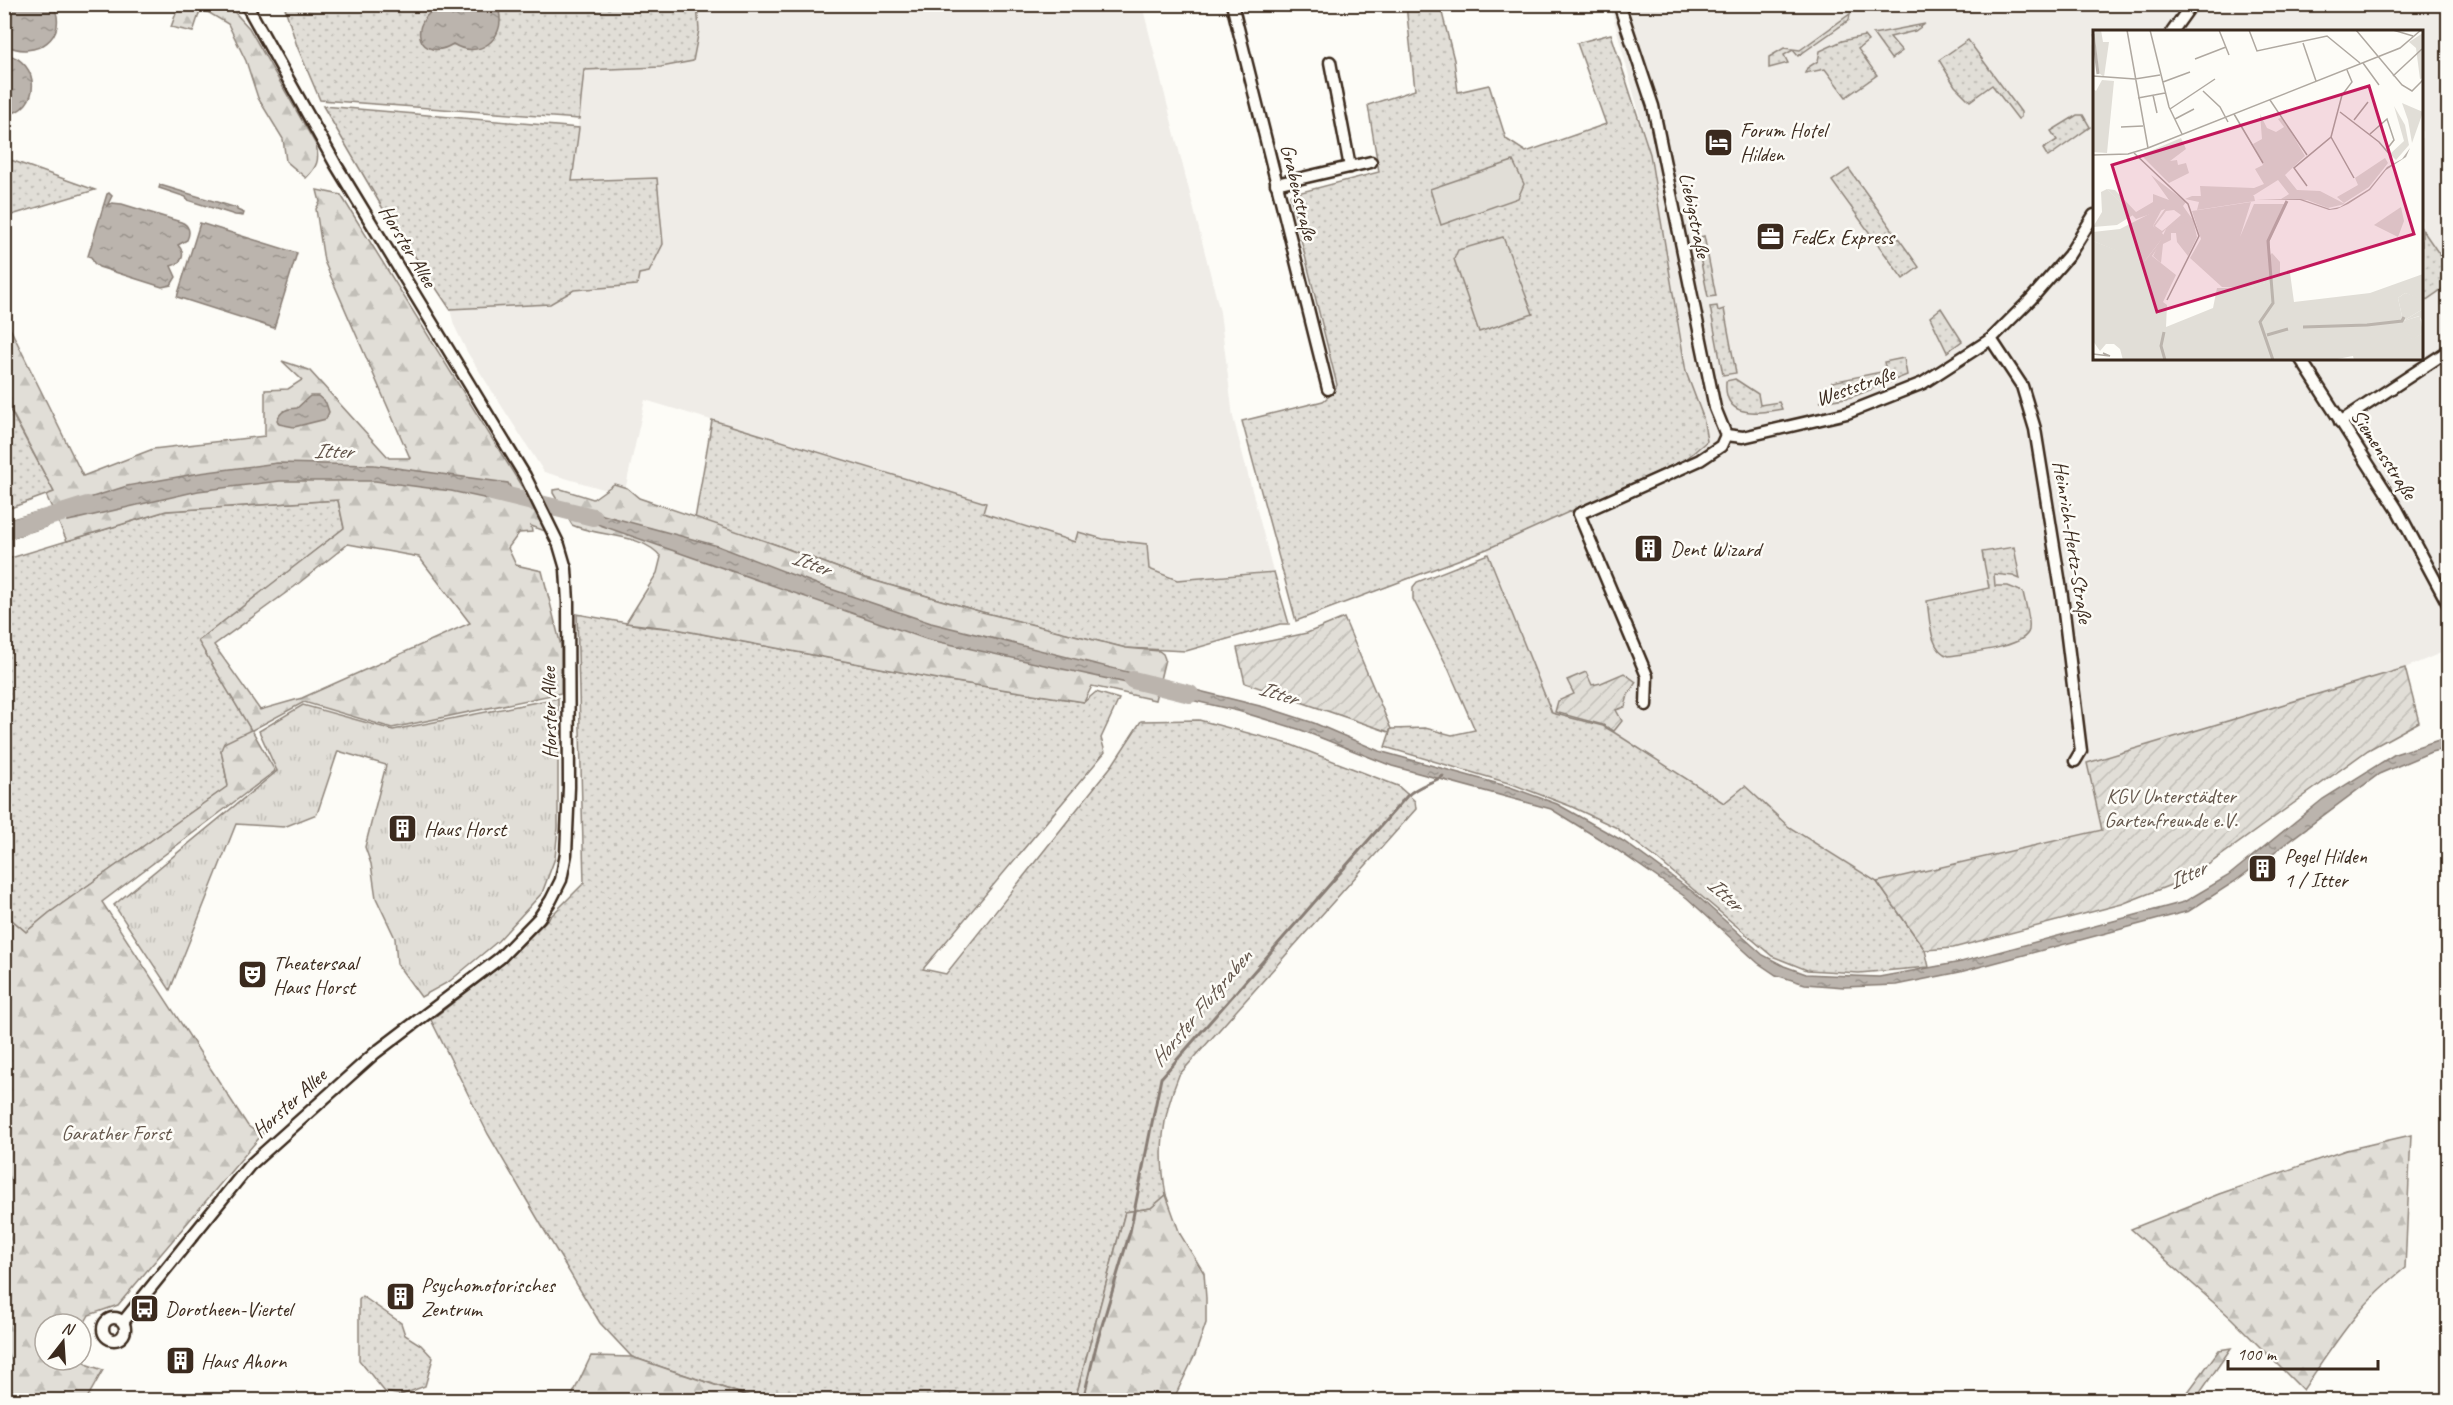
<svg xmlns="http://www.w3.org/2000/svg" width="2453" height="1405" font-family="Caveat,sans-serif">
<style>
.built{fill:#efece7;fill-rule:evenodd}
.grass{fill:url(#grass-dots);stroke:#8e847a;stroke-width:1.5}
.forest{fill:url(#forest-firs);stroke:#8e847a;stroke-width:1.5;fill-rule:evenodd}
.park{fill:url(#park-tufts);stroke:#8e847a;stroke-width:1.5}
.garden{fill:url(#garden-furrows);stroke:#8e847a;stroke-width:1.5}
.pitch{fill:#e1ded7;stroke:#8e847a;stroke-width:1.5}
.water{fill:url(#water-ripples);stroke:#887d74;stroke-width:1.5}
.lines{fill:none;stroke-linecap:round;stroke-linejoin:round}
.stream{stroke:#887d74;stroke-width:3}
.river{stroke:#bbb4ad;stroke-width:18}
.street-casing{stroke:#3b2a1e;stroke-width:15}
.street{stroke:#fdfcf7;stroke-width:10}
.labels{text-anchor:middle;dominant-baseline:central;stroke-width:5;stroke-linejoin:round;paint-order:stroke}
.poi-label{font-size:21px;fill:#3b2a1e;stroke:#fdfcf7;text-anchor:start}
.street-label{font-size:21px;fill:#3b2a1e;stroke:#fdfcf7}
.park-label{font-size:21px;fill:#64574c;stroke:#fdfcf7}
.water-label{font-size:22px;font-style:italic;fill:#615349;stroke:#fdfcf7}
.inset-river{fill:none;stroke:#bbb4ad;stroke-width:3}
.inset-road{fill:none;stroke:#afa8a0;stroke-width:1.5}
.view{fill:#c2185b;fill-opacity:0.15;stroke:#c2185b;stroke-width:3}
.inset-edge{fill:none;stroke:#3b2a1e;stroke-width:3}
</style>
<defs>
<pattern id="grass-dots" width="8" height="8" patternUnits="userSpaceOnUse" patternTransform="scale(1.5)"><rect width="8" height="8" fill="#e1ded7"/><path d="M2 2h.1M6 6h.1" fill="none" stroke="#c2bfb8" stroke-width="1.8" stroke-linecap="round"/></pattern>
<pattern id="forest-firs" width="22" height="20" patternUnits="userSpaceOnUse" patternTransform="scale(1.5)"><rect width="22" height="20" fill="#e1ded7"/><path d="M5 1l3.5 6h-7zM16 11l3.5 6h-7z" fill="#c2bfb8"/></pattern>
<pattern id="park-tufts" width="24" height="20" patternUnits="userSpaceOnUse" patternTransform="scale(1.5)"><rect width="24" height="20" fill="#e1ded7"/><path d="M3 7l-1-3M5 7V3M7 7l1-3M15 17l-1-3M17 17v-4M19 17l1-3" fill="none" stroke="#c2bfb8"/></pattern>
<pattern id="garden-furrows" width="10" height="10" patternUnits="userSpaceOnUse" patternTransform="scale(1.5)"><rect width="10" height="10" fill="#e1ded7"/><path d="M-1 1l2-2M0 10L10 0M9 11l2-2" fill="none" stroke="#c2bfb8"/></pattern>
<pattern id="water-ripples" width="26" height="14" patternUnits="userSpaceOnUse" patternTransform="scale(1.5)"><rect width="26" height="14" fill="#bbb4ad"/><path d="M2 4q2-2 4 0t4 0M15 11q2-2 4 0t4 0" fill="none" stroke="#99938c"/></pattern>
</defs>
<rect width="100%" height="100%" fill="#fdfcf7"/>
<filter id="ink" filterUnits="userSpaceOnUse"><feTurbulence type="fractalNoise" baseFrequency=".0167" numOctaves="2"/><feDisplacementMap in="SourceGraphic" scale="12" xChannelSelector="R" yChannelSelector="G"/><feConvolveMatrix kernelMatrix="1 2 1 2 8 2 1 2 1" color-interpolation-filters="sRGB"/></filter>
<g filter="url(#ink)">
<g class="built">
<polygon points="697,5 1142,5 1220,312 1233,417 1273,571 1177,580 1148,569 1147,544 1103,539 1079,532 1075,542 983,513 985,503 645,400 624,495 544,472 467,352 454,325 450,309 550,304 574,291 636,285 572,181 584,70 661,67 699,30"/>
<path d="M1610,5H2448V650L2405,668L2087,763L2103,830L1877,882L1789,827L1745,786L1725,803L1615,733L1603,726L1552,713L1487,549L1686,459L1707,440L1703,417L1686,372L1650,154ZM2094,32H2422V358H2094Z"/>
</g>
<g class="grass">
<polygon points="284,5 697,5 699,30 693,61 661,67 584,70 579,119 320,100 297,46"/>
<polygon points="1406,5 1440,5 1454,60 1458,92 1489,85 1506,139 1526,152 1606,124 1577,43 1611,34 1650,154 1686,372 1703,417 1707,441 1686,459 1487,549 1296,621 1242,421 1323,401 1333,393 1337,385 1290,195 1379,172 1368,105 1415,90"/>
<polygon points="1850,14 1849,20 1798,56 1793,50 1784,55 1788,63 1769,68 1769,57 1784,48 1800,50"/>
<polygon points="1925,24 1915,31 1890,37 1902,51 1891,59 1873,34"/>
<polygon points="1864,36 1868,41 1858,49 1877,75 1846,97 1825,69 1805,73 1807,68 1818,61 1820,51 1842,41"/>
<polygon points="1968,40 2021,112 2021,117 2018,119 1992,85 1970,101 1955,86 1939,60"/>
<polygon points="323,106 579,128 572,181 657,178 663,244 649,272 639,274 637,285 574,290 550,304 450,309 382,207"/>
<polygon points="2077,115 2083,115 2090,127 2048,157 2043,149 2057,140 2051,131"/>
<polygon points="4,158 5,158 95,190 5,217"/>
<polygon points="1849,169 1919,267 1903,279 1832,181"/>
<polygon points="2422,229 2448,267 2448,285 2422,303"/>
<polygon points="1704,236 1716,296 1708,297 1696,238"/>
<polygon points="1717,306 1718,311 1724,309 1736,373 1723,375 1710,307"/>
<polygon points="1941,308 1962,341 1947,352 1930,317"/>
<polygon points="1904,358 1907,375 1852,397 1820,402 1834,395 1832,382 1886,371 1884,362"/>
<path d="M1735,379L1758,394L1760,405L1779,402L1782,409C1757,413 1723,420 1726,381Z"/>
<polygon points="4,399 54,492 5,510 4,510"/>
<polygon points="712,420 986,503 983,513 1075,542 1078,532 1103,539 1147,544 1149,569 1177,580 1274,572 1289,624 1280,624 1186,651 1126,648 982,612 865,578 777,545 695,519"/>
<polygon points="338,500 344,528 199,641 252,730 221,750 228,786 49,913 26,932 5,914 4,560 166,511"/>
<path d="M2014,547L2020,579L2013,576L1994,574L1995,586H2008L2023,592C2025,603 2031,619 2029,630C2025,648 1966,653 1949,656C1929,651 1930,618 1927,601L1989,588L1982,552Z"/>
<polygon points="1488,554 1552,713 1603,726 1615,733 1724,803 1745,786 1789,827 1877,882 1925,950 1929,967 1859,973 1807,970 1772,956 1656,858 1615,827 1570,806 1512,784 1385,747 1391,729 1425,728 1452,735 1475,730 1449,670 1413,599 1413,587 1417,582"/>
<path d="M577,614L643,626L676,629L943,680L1084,702L1096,692L1119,699L1101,738L1105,752L923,969L946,974L1113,764L1141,721L1199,720L1289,744L1398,786L1415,801L1416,809L1179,1075C1162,1117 1158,1151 1166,1195L1151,1208L1125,1212L1075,1400H760L632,1357L600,1323L546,1233L488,1134L431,1020L503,964L584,883Z"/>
<polygon points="362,1296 401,1323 405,1335 421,1345 433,1358 425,1386 401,1395 385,1392 359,1360 359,1300"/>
</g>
<g class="forest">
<path d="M179,5H228L249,28L316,145C320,160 317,167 306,178L286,161L283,139L258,98L246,61L228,24L201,8L193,32L171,27Z"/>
<path d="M317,190L341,195L545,524V531L531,526L532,532L519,533L508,548L516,565L542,571L561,646V693L392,728L304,702L252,730L275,771L102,902L248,1126L255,1131H265L118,1305L89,1315L81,1329V1324H45V1360H81V1357L88,1365L103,1370L86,1400H5V914L26,932L49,913L228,786L221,750L224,743L251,730L198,641L344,528L338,500L166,511L67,541L46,495L54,492L5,399L4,316L83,476L153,449L265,436V390L288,389L302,380L282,361L309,370L389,458H410L324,261L316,209L320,202ZM348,544L419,557L470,623L302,698L260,710L214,645L294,587Z"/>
<path d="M614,484L627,488L639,498L777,545L865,578L982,612L1126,648L1159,651L1163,654L1165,659L1155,700L1092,686L1084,702L943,680L676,629L626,623L657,573L661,557C643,533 597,537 572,525L553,493V490L561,489L593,499Z"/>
<path d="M2411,1135L2405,1268C2358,1305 2336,1342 2303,1390L2231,1318L2131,1229L2219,1194L2346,1150Z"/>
<polygon points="1166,1195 1180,1234 1204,1273 1206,1298 1206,1323 1195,1355 1173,1400 1075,1400 1125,1212 1151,1208"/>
<polygon points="2231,1348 2195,1400 2182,1400 2219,1350"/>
<polygon points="591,1356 632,1357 759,1400 570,1400"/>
</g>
<polygon class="park" points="558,698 558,827 555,858 542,893 498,941 450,981 421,997 397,964 395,938 376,898 371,864 365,847 386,765 338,751 317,814 284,827 236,824 170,990 114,905 277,771 259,731 303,705 393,730"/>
<g class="garden">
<polygon points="1344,618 1391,729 1389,732 1245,683 1237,648 1307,633"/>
<polygon points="2405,668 2419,722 2368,750 2191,877 2122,904 1953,948 1925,950 1877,882 2102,830 2087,763"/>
<polygon points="1586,672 1592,685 1601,683 1624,673 1636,682 1628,695 1625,707 1616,710 1622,721 1614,731 1603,725 1555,712 1558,701 1574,694 1567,680"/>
</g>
<g class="pitch">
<polygon points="1513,161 1524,184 1518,198 1441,225 1430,189"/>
<polygon points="1503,237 1533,314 1479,332 1454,259 1458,250"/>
</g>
<g class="water">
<path d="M5,4L53,5C70,36 35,61 6,45Z"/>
<path d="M443,4L490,5L499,11C506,39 478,60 453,44C421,64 402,24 443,4Z"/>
<path d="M5,54C41,61 42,110 5,115Z"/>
<polygon points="160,185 237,208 237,210 244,213 243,216 235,215 187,200 186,197 159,188"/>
<path d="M109,193L112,196L107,206L112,203L122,204L181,222C189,225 191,232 187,240L178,245C186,254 183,263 171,266L176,277L171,285L162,287L99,267L94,263L91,257L88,256L107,194Z"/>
<polygon points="200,223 297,253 274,328 177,297"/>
<path d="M310,396H318L326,403L329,412L326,419L294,427L279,424L277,420C281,410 287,409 297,408Z"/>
<polygon points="277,463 374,465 508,483 520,506 451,491 375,481 280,481 198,491 68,521 64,506 127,486 200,473"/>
<polygon points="566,505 718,546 819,585 931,623 1156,679 1154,689 926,639 571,515"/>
<polygon points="41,511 48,526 5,540 5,521"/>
<polygon points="1167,683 1268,708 1314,723 1379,751 1510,787 1557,804 1623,841 1693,892 1763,955 1784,966 1806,974 1827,975 1879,977 1961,962 2184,902 2228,876 2323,799 2395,754 2448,737 2448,748 2431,752 2379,774 2234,882 2189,911 1960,972 1896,985 1844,987 1805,984 1776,975 1758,963 1687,898 1614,848 1551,809 1392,766 1301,730 1238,711 1165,694"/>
</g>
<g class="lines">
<path class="stream" d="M1083,1400L1097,1342L1130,1232L1161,1078L1407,796C1419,785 1430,784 1443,776"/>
<g class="river">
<polyline points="492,492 593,517"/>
<polyline points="4,531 87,505"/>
<polyline points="1133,680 1190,694"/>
</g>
<defs>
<g id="street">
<polyline points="1232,4 1328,389"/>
<polyline points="1619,4 1653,106 1715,408 1726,435"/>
<polyline points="2172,32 2192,4"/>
<polyline points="1330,62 1350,167"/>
<polyline points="1276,184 1371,162"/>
<polyline points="1991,339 2022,386 2035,429 2062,596 2081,751 2075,761"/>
<polyline points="2300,358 2397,509 2448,604"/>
<polyline points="2340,422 2448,351"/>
<polyline points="1726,435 1743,437 1847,413 1923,383 1991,339 2031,299 2069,255 2094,215"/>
<polyline points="1646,705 1647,676 1579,514 1700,460 1721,446 1726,435"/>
<circle cx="114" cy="1329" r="11"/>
<polyline points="123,1322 249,1166 375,1053 500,958 539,918 551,900 561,880 566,854 569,787 568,602 566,569 559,545 525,476 336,165 246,4"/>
</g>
</defs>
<use href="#street" class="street-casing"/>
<use href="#street" class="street"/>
</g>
</g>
<defs>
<symbol id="hotel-square" viewBox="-11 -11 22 22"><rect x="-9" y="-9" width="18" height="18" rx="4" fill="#3b2a1e" stroke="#fdfcf7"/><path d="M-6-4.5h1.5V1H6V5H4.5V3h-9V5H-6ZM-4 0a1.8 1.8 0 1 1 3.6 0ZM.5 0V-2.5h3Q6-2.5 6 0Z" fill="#fff"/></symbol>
<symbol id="office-square" viewBox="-11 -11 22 22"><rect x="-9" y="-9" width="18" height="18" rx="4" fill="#3b2a1e" stroke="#fdfcf7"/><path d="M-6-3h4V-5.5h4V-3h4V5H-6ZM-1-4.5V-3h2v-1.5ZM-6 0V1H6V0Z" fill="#fff"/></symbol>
<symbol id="building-square" viewBox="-11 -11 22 22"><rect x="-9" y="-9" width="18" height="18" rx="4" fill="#3b2a1e" stroke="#fdfcf7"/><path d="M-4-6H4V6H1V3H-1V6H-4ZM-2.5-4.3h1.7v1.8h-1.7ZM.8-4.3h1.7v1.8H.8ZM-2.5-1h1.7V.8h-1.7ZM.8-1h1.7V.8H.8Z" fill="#fff"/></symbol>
<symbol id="theatre-square" viewBox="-11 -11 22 22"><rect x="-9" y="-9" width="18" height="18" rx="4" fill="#3b2a1e" stroke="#fdfcf7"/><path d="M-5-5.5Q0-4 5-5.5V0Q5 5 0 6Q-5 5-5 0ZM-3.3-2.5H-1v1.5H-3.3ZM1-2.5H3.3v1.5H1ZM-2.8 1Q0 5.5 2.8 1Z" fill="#fff"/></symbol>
<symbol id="bus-square" viewBox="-11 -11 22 22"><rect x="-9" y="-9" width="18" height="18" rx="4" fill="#3b2a1e" stroke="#fdfcf7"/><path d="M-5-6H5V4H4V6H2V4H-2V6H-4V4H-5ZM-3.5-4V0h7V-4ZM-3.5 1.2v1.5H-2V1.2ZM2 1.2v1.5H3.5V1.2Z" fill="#fff"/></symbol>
</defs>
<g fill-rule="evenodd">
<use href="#hotel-square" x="1702" y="126" width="33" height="33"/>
<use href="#office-square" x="1754" y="220" width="33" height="33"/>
<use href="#building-square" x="1632" y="532" width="33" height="33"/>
<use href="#building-square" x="386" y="812" width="33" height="33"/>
<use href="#building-square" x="2246" y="852" width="33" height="33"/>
<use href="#theatre-square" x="236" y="958" width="33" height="33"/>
<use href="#building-square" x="384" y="1280" width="33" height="33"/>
<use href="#bus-square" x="128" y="1292" width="33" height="33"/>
<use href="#building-square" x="164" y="1344" width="33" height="33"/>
</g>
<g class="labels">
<g class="poi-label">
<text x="1740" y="130">Forum Hotel<tspan x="1740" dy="24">Hilden</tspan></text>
<text x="1791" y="237">FedEx Express</text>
<text x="1670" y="549">Dent Wizard</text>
<text x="424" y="829">Haus Horst</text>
<text x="2284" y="856">Pegel Hilden<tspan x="2284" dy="24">1 / Itter</tspan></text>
<text x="273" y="963">Theatersaal<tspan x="273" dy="24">Haus Horst</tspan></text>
<text x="421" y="1285">Psychomotorisches<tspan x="421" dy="24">Zentrum</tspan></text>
<text x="165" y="1309">Dorotheen-Viertel</text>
<text x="201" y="1361">Haus Ahorn</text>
</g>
<g class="street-label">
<text transform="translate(1299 192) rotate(76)">Grabenstraße</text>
<text transform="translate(1695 215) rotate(78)">Liebigstraße</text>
<text transform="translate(408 246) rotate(59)">Horster Allee</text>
<text transform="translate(1855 386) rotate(-19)">Weststraße</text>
<text transform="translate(2384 454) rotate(57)">Siemensstraße</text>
<text transform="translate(2073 542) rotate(81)">Heinrich-Hertz-Straße</text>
<text transform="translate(549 713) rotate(-91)">Horster Allee</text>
<text transform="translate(289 1103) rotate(-42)">Horster Allee</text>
</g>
<g class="park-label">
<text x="2171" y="796">KGV Unterstädter<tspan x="2171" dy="24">Gartenfreunde e.V.</tspan></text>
<text x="116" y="1133">Garather Forst</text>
</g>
<g class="water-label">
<text transform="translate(333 451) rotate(1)">Itter</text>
<text transform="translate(811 563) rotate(20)">Itter</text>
<text transform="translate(1278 693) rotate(18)">Itter</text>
<text transform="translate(2187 875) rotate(-25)">Itter</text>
<text transform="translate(1725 894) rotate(42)">Itter</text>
<text transform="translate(1201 1008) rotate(-50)">Horster Flutgraben</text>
</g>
</g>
<g transform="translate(2093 30)">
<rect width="330" height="330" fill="#fdfcf7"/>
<path d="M1,0H8L10,12H16L11,47L6,43ZM9,50L21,51L14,123L0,122V59L3,61ZM167,84L174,98L183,102L191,97L185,89L189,87L212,126L192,145L204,160L227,161L252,174L235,178L214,170L188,169L196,164L185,150L158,167H108L107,156L161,158L171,154L162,139L170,135L160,114L169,109ZM88,108L93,119L77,131L84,130L85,135L93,133L96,143L76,153L48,125ZM14,159L40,185L24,195L0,197L9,182L8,162ZM158,172L147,207L161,174H193L177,210V252L154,258L129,257L97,228L108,209L99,181ZM70,177L60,196L69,203L68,210L51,232L0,211V202L27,199ZM312,263L329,268L330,279L310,291L305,268ZM327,286L330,303L319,310L307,292Z" fill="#e1ded7"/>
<path d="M58,145L93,172L90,176L100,190L83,199H73L69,203L72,207L59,226L83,245L70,272L74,275L73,297L120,278L124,258H154L176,252V226L179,223L187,232V244L197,243L201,272L277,263L330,244V270L312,263L305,268L310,291L330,279V272V291L326,286L308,292L319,309L330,303V330H261L260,326L239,330H30L27,319L21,314H13L7,321L0,311V211L52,231L68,210V203L60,196L72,179L43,189L14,159L22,160L43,182L60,172V164L76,170ZM81,180L88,185L73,198L69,201L62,196L73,181ZM99,166H161L162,171L104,180L106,172L92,169ZM308,177L311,191L305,207L281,195Z" fill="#e1ded7" fill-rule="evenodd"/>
<path d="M330,3V48L327,49L323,18L316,12ZM100,190L104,207L95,226L84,212L83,203H78V210L70,214L68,233L60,226L73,199Z" fill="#e1ded7"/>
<path d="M309,73L330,82L319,113L315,90ZM301,76L312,95L316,115L303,130L297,124L311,111ZM292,128L295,133L276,157L251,173L244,167L265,155L262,148Z" fill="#e1ded7"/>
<path d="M317,118L313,127L293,140L277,160L255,174L244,179L236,180L207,170H163L208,169L237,179L247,177L276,159L294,137L309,129Z" fill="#bbb4ad"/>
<path class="inset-river" d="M0,4L5,44M210,297L274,295L309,291L311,287M71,302L68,316L72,330M174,305L195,299M180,330L167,292L180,273L175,211L194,171"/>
<path class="inset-road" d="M34,0L55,118M57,0L76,77L89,104M126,0L136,25M156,0L164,21L234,6L267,33M263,0L309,55L319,61L330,50M300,0L320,6M210,13L223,51M102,29L133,17M270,33L286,55M0,46L42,49L67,45M300,46L329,19M70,52L97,42M110,61L127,77L135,92M60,65L64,83M45,68L72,63M177,70L214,125M77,79L122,49M247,82L286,112L298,126M141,84L170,133M82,89L101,79M261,90L275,72M28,97L50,96M277,104L294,89L301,110L294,119M238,107L261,148M41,123L95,174L106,206L74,270M0,125L35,124L55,118L307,18L328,0M214,156L201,138L238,107L249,65L259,52L254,40M0,324L17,326L10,323"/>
<path class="view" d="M276,56L321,204L64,282L19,135Z"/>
<rect width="330" height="330" class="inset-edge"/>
</g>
<rect width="2453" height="1405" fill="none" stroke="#fdfcf7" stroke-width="24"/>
<rect x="12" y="12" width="2429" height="1381" fill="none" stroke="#3b2a1e" stroke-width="2" filter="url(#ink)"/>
<g transform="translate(63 1342) rotate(17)"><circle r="28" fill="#fdfcf7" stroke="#afa8a0" stroke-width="1.5"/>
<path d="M0-4.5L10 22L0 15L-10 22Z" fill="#3b2a1e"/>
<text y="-9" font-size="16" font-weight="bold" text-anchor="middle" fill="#3b2a1e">N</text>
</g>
<path d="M2228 1360v9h150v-9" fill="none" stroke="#3b2a1e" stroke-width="3"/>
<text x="2237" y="1360" font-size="18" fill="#3b2a1e" stroke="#fdfcf7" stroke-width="4.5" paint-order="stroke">100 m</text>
</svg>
